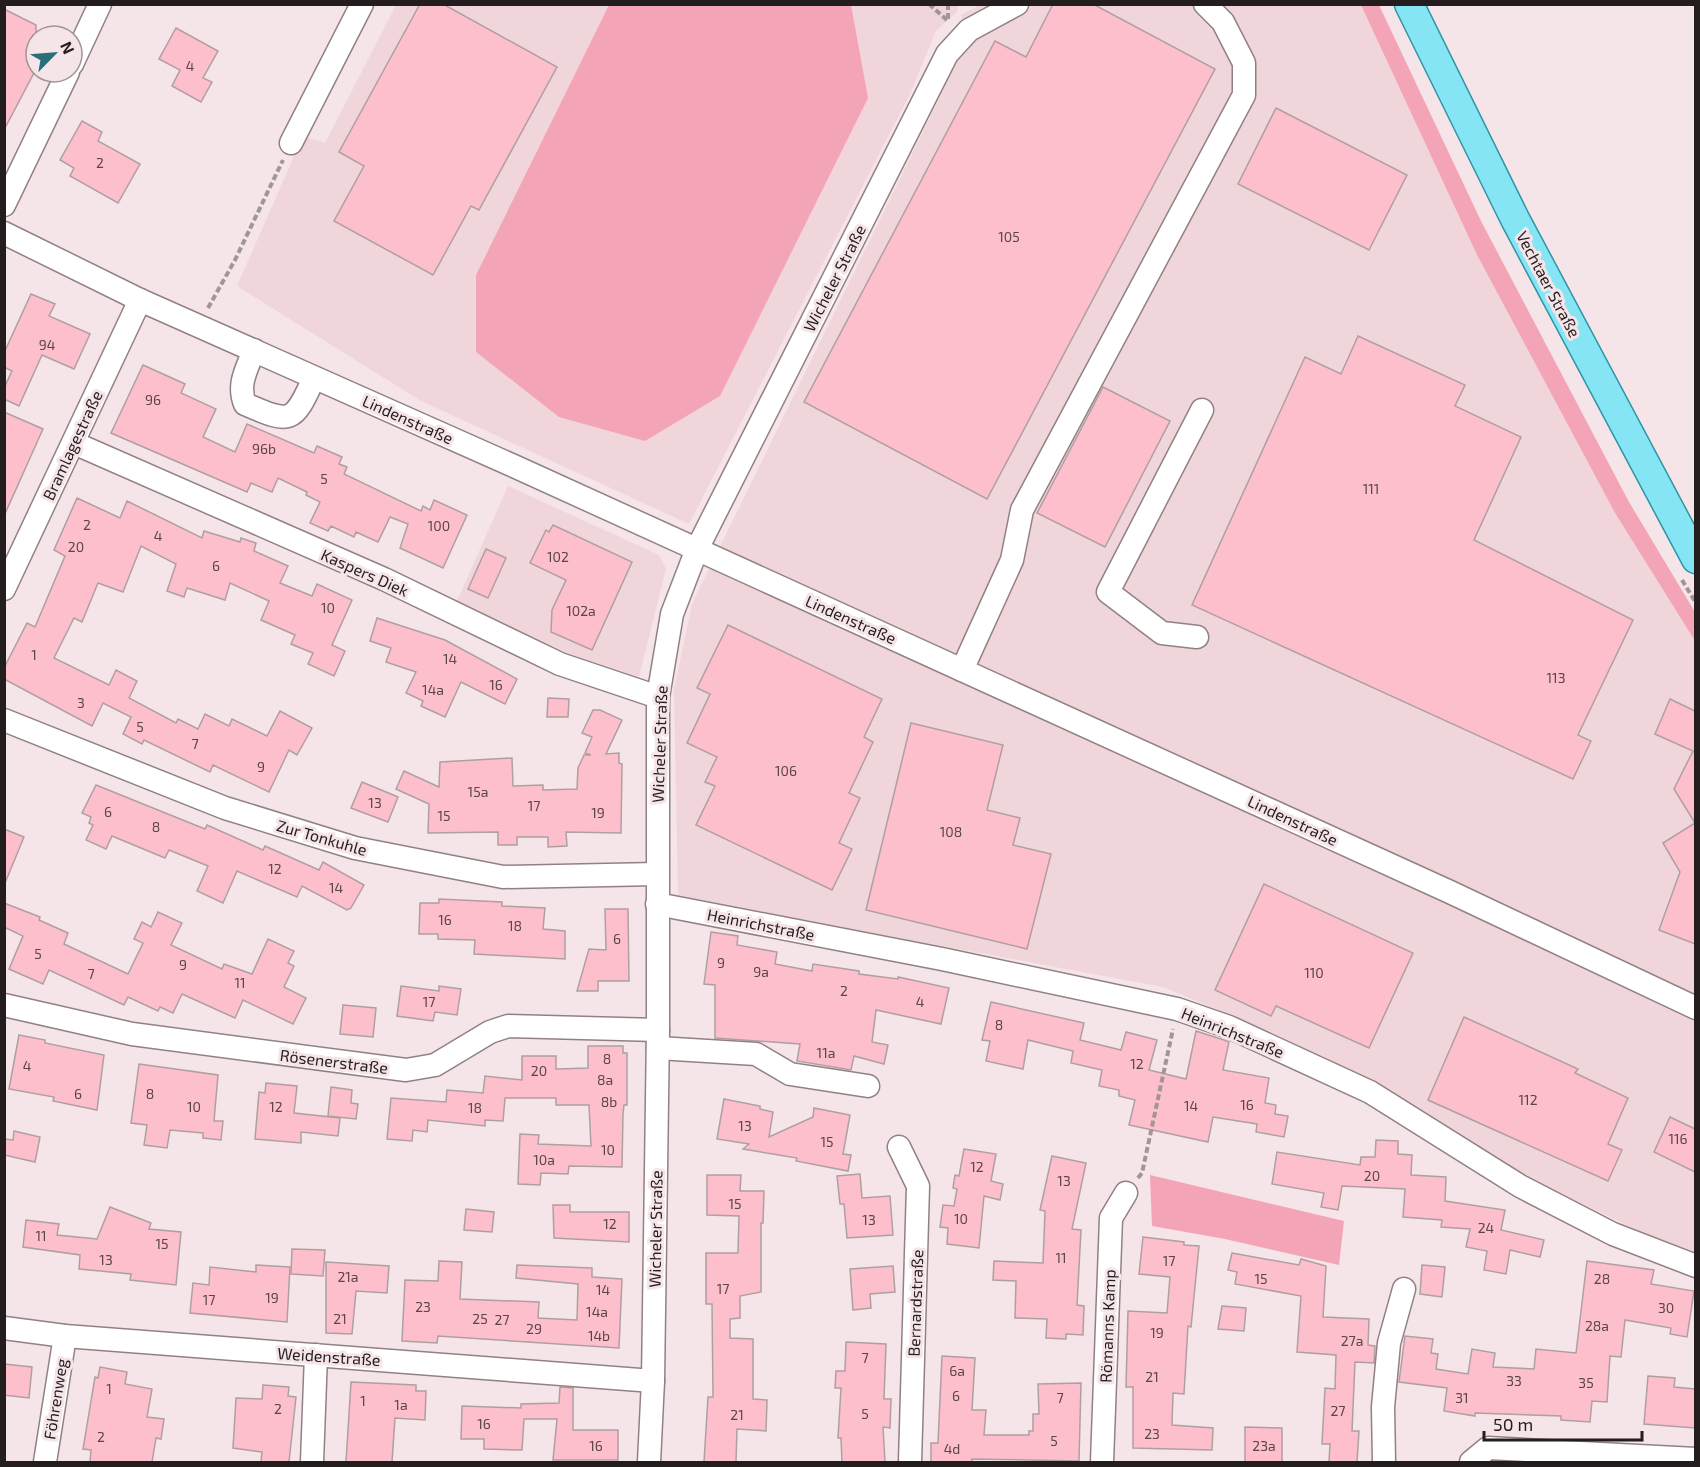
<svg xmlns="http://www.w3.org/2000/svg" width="1700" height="1467" font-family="'Exo 2',sans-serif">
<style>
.built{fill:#f0d6db}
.green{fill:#f4a4b7}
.building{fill:#fdbfcc;stroke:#af9fa3;stroke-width:1.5}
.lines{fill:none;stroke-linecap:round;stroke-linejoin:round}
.minor-casing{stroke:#918184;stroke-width:25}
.major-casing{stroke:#2f94a4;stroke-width:31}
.path{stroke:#a29597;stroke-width:4;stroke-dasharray:6 3;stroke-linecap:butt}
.minor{stroke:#fff;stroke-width:22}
.major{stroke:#86e5f4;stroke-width:28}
.labels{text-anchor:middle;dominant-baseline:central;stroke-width:6;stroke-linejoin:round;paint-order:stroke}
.number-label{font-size:14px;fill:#5a464a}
.street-label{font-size:16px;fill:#231d1e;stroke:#f6e5e8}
</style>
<rect width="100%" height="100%" fill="#f6e5e8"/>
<g class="built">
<polygon points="981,4 1361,5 1477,255 1615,513 1695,641 1695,1255 1660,1241 1527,1177 1375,1083 1269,1031 1163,987 678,897 674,689 692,604 955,66 970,41 961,15"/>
<polygon points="396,5 957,5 958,11 936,31 910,94 689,524 421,401 237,286 303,136 325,143"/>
<polygon points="508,486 659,555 666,569 639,677 568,653 457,601"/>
</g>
<g class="green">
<polygon points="609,5 851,5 868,98 720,396 645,441 559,417 476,352 476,275"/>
<polygon points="1361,5 1379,5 1481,221 1629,502 1695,612 1695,641 1615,513 1477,255"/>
<polygon points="1150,1175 1344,1221 1339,1265 1225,1239 1152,1226"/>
</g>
<g class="building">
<polygon points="420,4 443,4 557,67 479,210 471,206 433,275 334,221 364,166 339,152"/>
<polygon points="1053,4 1093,4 1215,69 987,499 804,402 995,41 1026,57"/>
<polygon points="4,9 36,25 36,69 4,130"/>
<polygon points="176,28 218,51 203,78 212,82 201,102 172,86 180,70 159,59"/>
<polygon points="1276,108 1407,175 1369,250 1238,184"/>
<polygon points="82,121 102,132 98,141 140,164 118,203 70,176 74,168 60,160"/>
<polygon points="31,294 55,304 49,316 90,334 74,369 42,355 19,406 4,399 4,388 12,371 4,367 4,353"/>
<polygon points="1358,336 1465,385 1455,406 1521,437 1474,540 1633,620 1578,735 1591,741 1573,779 1192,605 1305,357 1341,374"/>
<polygon points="143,365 185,384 181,393 216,409 203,437 235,452 247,424 314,453 317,446 342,457 339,464 347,467 344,474 421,511 423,506 430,510 434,500 467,515 443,568 400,548 408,524 390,517 378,542 356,532 354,537 331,526 328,531 310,523 320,502 306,495 307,492 278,478 272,492 251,483 247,492 111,433"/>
<polygon points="1103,387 1170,421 1105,547 1037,513"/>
<polygon points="4,412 43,429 4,516"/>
<polygon points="77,498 120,518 127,501 202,538 204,531 240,542 241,538 256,543 254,551 288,566 280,583 312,596 317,584 352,600 332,645 345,651 334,676 308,664 313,653 291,644 295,635 261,620 269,601 230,583 225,600 187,588 184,597 167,591 176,564 141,546 123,592 98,583 82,622 74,618 54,658 109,685 116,670 137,681 129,698 176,723 178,719 198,729 205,714 229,726 232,719 267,736 280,711 312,728 297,755 289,750 269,792 213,765 210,772 144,740 142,744 123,734 131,717 103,703 92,726 4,679 4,668 27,623 35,627 65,556 54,550"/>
<polygon points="553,525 632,562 592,650 551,632 552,610 566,580 530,563 546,530 549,532"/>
<polygon points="486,549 506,558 488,598 468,589"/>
<polygon points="377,618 445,640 517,679 505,704 461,682 445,717 421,706 423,701 406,693 416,672 386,662 391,648 370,641"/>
<polygon points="728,625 882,699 864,737 873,742 849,793 860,798 839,843 852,849 832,890 696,825 715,786 705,782 717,757 687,743 710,694 697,688"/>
<polygon points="548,698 569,699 568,717 547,717"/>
<polygon points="1670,699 1695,711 1695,944 1659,930 1680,872 1663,843 1695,823 1674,789 1693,751 1655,734"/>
<polygon points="593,710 600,710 622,720 606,754 619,753 619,763 622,764 621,833 566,832 567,846 548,847 548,837 517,837 517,845 498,845 498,832 428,833 429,804 396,789 404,771 439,787 440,762 512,758 513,786 543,785 543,790 577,789 578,768 584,755 591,755 585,753 592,737 582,733"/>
<polygon points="911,723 1003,745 987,810 1020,818 1013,845 1051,854 1027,949 866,910"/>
<polygon points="362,782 398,797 388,822 351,808"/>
<polygon points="96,785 205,829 207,825 263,850 265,846 319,870 323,862 364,885 351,908 347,910 302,886 297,897 237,871 223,903 197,891 208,866 169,850 165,858 112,836 106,849 86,840 93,825 89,823 91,817 82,813"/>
<polygon points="4,829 24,837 5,883 4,883"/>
<polygon points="1264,884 1413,953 1369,1048 1276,1006 1271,1016 1215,990"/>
<polygon points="439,899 502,902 502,906 545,908 543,929 565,931 565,959 474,954 475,940 438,939 438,934 419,934 420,903 439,903"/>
<polygon points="4,903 40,917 39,920 68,933 64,944 128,974 143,943 134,939 142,922 151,927 158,912 182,923 171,945 222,969 224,964 252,974 268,939 294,951 288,963 294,966 284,987 306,998 293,1024 243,1000 235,1018 182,994 173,1013 160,1007 158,1011 128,997 124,1005 49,970 43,984 9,969 23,936 4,927"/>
<polygon points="605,909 628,909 629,981 598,981 598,991 577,991 589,949 606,950"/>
<polygon points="711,932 738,936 737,945 777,952 775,964 812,971 813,964 859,971 859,974 898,979 898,977 949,988 941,1024 876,1010 872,1042 888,1045 884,1064 854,1056 851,1070 797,1061 800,1044 715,1038 715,985 704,984"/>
<polygon points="401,986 439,991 439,986 461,989 457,1015 435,1012 433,1021 397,1016"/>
<polygon points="991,1002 1084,1023 1080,1040 1121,1050 1126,1032 1157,1040 1149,1070 1186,1079 1196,1031 1224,1040 1229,1042 1223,1070 1269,1078 1265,1103 1276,1105 1275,1114 1288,1116 1284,1137 1256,1132 1257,1124 1213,1117 1208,1142 1129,1125 1135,1100 1119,1096 1119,1090 1099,1086 1102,1070 1071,1063 1073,1051 1028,1040 1023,1069 986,1061 990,1041 982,1040"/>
<polygon points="343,1005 376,1008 373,1037 340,1034"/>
<polygon points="1464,1017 1578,1069 1575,1073 1628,1098 1608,1144 1622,1150 1608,1181 1428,1100"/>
<polygon points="19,1035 45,1040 45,1043 104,1055 97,1110 53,1101 54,1097 9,1089"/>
<polygon points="588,1046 623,1046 623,1053 627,1053 627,1105 624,1105 623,1114 622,1167 569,1166 568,1174 541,1173 540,1185 518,1184 520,1134 539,1135 538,1144 591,1146 589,1105 556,1105 556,1098 505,1098 503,1121 485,1120 485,1126 428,1120 427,1132 413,1130 412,1141 387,1139 391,1098 446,1102 447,1090 483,1093 485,1076 522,1080 522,1056 556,1056 556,1069 588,1068"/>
<polygon points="139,1064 218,1075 214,1121 223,1121 221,1140 203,1138 203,1133 170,1130 167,1148 144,1145 147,1125 131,1123"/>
<polygon points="266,1083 297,1086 294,1113 340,1118 338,1136 301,1132 301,1143 255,1139 259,1092 265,1093"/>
<polygon points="331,1087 352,1090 351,1103 358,1104 356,1119 328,1116"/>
<polygon points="724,1099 760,1106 760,1109 773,1112 769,1137 813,1117 814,1108 850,1115 843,1154 851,1155 848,1171 796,1161 797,1158 743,1149 749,1144 717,1139"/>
<polygon points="1670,1117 1695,1129 1695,1172 1654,1152"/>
<polygon points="14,1131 40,1137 35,1162 4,1155 4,1139 13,1140"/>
<polygon points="1376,1140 1398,1141 1398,1154 1412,1155 1411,1175 1446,1177 1445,1201 1505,1210 1501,1230 1544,1240 1540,1257 1510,1250 1506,1274 1484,1270 1487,1251 1466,1247 1470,1229 1441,1227 1442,1220 1403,1217 1405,1189 1342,1186 1338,1210 1321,1207 1324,1193 1272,1184 1277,1152 1360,1165 1361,1157 1375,1157"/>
<polygon points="964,1149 996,1154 991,1181 1003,1184 1000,1200 984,1196 979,1248 947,1244 948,1228 940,1227 943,1205 954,1206 957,1189 953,1188 955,1175 959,1176"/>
<polygon points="1052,1156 1086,1163 1072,1229 1081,1230 1077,1305 1084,1306 1083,1335 1066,1334 1066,1339 1046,1338 1047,1319 1015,1318 1016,1281 993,1280 994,1261 1043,1263 1045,1211 1040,1210"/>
<polygon points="860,1174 862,1198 890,1196 893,1235 847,1238 844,1204 840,1204 837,1176"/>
<polygon points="707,1175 741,1175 740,1191 764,1191 763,1223 761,1223 761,1292 740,1296 740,1318 730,1319 730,1338 753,1339 753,1399 767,1400 766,1431 737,1429 736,1462 704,1462 708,1397 713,1397 712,1304 706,1304 706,1253 738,1253 739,1216 707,1215"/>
<polygon points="553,1205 570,1205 570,1212 629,1212 629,1242 554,1238"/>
<polygon points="110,1207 151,1223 149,1229 181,1232 176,1285 130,1280 131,1274 79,1269 80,1255 23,1247 26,1220 59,1224 57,1235 97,1239"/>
<polygon points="466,1209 494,1212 492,1232 464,1230"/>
<polygon points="1143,1237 1184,1242 1184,1245 1199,1246 1191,1327 1188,1326 1184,1394 1173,1393 1172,1425 1213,1428 1212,1450 1133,1448 1133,1387 1126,1387 1128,1311 1167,1313 1170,1277 1139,1274"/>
<polygon points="292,1249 325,1250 323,1276 291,1274"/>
<polygon points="1232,1253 1299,1265 1301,1259 1326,1266 1323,1317 1369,1319 1368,1345 1375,1346 1374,1363 1355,1362 1352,1431 1359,1431 1357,1462 1329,1462 1330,1444 1322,1444 1325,1388 1335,1389 1336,1355 1297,1352 1301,1296 1235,1284 1237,1272 1228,1270"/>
<polygon points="439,1261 462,1262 460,1299 539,1302 538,1318 577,1320 578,1284 516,1278 517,1265 592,1268 592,1277 622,1279 619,1348 438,1336 437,1343 402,1341 405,1280 438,1281"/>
<polygon points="1587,1261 1654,1270 1651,1284 1694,1291 1687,1337 1670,1334 1671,1328 1625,1320 1621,1357 1610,1356 1607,1402 1592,1401 1590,1422 1561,1420 1561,1416 1475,1413 1475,1416 1444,1411 1447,1388 1399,1382 1405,1336 1433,1339 1431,1353 1438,1354 1436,1369 1468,1374 1472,1349 1495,1353 1493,1367 1534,1369 1536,1349 1576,1353"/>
<polygon points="326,1262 389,1266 387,1293 356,1291 352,1334 326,1333"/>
<polygon points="256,1265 290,1267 287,1322 190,1313 193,1283 209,1285 210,1267 256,1272"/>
<polygon points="1422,1265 1445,1267 1442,1297 1420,1294"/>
<polygon points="893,1266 895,1292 870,1294 871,1308 853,1310 850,1269"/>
<polygon points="1222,1306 1246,1308 1244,1331 1218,1329"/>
<polygon points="846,1342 886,1344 884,1399 891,1399 890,1428 883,1427 885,1462 842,1462 841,1438 838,1438 841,1388 835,1388 836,1371 845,1371"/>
<polygon points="942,1356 975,1358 972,1410 986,1410 984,1435 1029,1435 1029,1431 1033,1431 1033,1414 1039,1414 1038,1384 1081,1383 1079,1461 972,1459 972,1462 931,1462 931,1443 938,1443"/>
<polygon points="4,1364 32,1367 29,1398 4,1395"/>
<polygon points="100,1367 127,1372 125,1384 152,1389 147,1417 164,1419 161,1439 156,1438 152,1462 90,1462 91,1450 83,1449 95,1377 98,1378"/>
<polygon points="1648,1376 1675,1378 1674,1387 1695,1389 1695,1428 1644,1424"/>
<polygon points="351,1382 416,1385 416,1391 426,1391 425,1420 395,1418 392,1462 346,1462"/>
<polygon points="263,1385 289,1387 288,1396 296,1397 289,1462 261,1462 262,1452 233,1448 236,1398 262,1399"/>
<polygon points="560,1387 573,1388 573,1430 618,1430 618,1460 553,1460 557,1419 524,1419 522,1450 484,1449 484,1439 461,1439 462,1406 521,1408 521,1404 559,1403"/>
<polygon points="1245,1427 1282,1428 1282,1462 1245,1462"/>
</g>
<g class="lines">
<defs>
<g id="minor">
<polyline points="72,64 100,4"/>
<polyline points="291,143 362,4"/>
<polyline points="4,205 68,72"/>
<polyline points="4,233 140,300 516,467 1450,892 1696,1008"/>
<path d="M254,350C247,369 237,384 245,404C291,424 293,424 314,378"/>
<polyline points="74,443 384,579 560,664 658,697"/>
<polyline points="4,589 140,300"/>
<polyline points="1197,637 1162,633 1108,592 1202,410"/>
<polyline points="962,670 1012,560 1022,510 1244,95 1244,63 1223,22 1205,4"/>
<polyline points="4,720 225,808 355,848 503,877 657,874"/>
<polyline points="657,904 942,959 1177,1009 1229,1027 1370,1092 1520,1186 1613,1234 1696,1266"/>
<polyline points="4,1005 132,1034 406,1070 435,1065 490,1032 508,1026 658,1030"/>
<polyline points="658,1048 756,1054 790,1074 868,1086"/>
<polyline points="899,1147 918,1186 910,1462"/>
<polyline points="4,1328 65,1336 653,1381"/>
<polyline points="45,1462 65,1336"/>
<polyline points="312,1462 316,1355"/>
<polyline points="649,1462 653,1381 658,1030 658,697 672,614 697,549 947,54 969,30 1017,4"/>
<polyline points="1102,1462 1111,1218 1126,1193"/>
<polyline points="1384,1462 1383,1407 1389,1343 1404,1289"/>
<polyline points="1471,1462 1488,1448 1696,1459"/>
</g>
<polyline id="major" points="1409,4 1515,219 1696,559"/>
</defs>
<use href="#minor" class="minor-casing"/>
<use href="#major" class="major-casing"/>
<g class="path">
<polyline points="929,4 948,21"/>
<polyline points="948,4 948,22"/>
<polyline points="208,308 235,260 283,160"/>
<polyline points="1682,580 1696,603"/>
<polyline points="1138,1178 1142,1173 1173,1029"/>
</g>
<use href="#minor" class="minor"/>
<use href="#major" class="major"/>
</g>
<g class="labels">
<g class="number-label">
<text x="190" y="65">4</text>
<text x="100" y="162">2</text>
<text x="1009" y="236">105</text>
<text x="47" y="344">94</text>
<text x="153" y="399">96</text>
<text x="264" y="448">96b</text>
<text x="324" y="478">5</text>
<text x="1371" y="488">111</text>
<text x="87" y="524">2</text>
<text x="439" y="525">100</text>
<text x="158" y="535">4</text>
<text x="76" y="546">20</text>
<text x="558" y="556">102</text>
<text x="216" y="565">6</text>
<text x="328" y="607">10</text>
<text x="581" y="610">102a</text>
<text x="34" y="654">1</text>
<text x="450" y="658">14</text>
<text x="1556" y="677">113</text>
<text x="496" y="684">16</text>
<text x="433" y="689">14a</text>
<text x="81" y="702">3</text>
<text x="140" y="726">5</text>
<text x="195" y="743">7</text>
<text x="261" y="766">9</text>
<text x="786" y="770">106</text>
<text x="478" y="791">15a</text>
<text x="375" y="802">13</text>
<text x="534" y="805">17</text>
<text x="108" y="811">6</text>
<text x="598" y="812">19</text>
<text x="444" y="815">15</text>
<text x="156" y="826">8</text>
<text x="951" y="831">108</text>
<text x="275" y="868">12</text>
<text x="336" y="887">14</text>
<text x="445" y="919">16</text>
<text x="515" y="925">18</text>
<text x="617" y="938">6</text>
<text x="38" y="953">5</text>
<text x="721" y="962">9</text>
<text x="183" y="964">9</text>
<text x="761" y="971">9a</text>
<text x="1314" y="972">110</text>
<text x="91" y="973">7</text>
<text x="240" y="982">11</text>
<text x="844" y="990">2</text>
<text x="429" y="1001">17</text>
<text x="920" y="1001">4</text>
<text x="999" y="1024">8</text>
<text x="826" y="1052">11a</text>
<text x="607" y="1058">8</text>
<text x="1137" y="1063">12</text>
<text x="27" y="1065">4</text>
<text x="539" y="1070">20</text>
<text x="605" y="1079">8a</text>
<text x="78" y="1093">6</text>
<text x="150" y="1093">8</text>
<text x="1528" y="1099">112</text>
<text x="609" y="1101">8b</text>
<text x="1247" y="1104">16</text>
<text x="1191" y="1105">14</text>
<text x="194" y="1106">10</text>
<text x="276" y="1106">12</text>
<text x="475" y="1107">18</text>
<text x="745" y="1125">13</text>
<text x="1678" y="1138">116</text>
<text x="827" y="1141">15</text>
<text x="608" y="1149">10</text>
<text x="544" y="1159">10a</text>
<text x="977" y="1166">12</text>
<text x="1372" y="1175">20</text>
<text x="1064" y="1180">13</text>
<text x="735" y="1203">15</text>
<text x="961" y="1218">10</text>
<text x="869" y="1219">13</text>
<text x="610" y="1223">12</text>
<text x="1486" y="1227">24</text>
<text x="41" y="1235">11</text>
<text x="162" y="1243">15</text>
<text x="1061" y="1257">11</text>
<text x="106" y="1259">13</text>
<text x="1169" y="1260">17</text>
<text x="348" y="1276">21a</text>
<text x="1261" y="1278">15</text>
<text x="1602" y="1278">28</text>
<text x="723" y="1288">17</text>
<text x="603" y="1289">14</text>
<text x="272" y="1297">19</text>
<text x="209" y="1299">17</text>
<text x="423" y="1306">23</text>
<text x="1666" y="1307">30</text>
<text x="597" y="1311">14a</text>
<text x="340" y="1318">21</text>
<text x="480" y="1318">25</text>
<text x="502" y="1319">27</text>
<text x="1597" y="1325">28a</text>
<text x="534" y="1328">29</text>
<text x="1157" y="1332">19</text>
<text x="599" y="1335">14b</text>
<text x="1352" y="1340">27a</text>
<text x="865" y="1357">7</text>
<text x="957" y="1370">6a</text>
<text x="1152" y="1376">21</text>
<text x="1514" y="1380">33</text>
<text x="1586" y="1382">35</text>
<text x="109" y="1388">1</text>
<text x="956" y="1395">6</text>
<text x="1060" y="1397">7</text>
<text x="1462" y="1397">31</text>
<text x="363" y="1400">1</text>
<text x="401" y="1404">1a</text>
<text x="278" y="1408">2</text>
<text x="1338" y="1410">27</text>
<text x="865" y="1413">5</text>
<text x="737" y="1414">21</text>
<text x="484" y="1423">16</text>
<text x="1152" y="1433">23</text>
<text x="101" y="1436">2</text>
<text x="1054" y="1440">5</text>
<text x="596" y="1445">16</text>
<text x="1264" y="1445">23a</text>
<text x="952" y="1448">4d</text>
</g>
<g class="street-label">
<text transform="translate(834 278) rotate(-63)">Wicheler Straße</text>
<text transform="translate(1549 284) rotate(62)">Vechtaer Straße</text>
<text transform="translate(408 419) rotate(24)">Lindenstraße</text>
<text transform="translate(72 445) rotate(-65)">Bramlagestraße</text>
<text transform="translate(365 572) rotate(24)">Kaspers Diek</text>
<text transform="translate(851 619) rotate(24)">Lindenstraße</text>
<text transform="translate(659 744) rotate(-88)">Wicheler Straße</text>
<text transform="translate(1293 820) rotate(25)">Lindenstraße</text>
<text transform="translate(322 837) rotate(16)">Zur Tonkuhle</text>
<text transform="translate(761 924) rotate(11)">Heinrichstraße</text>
<text transform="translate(1233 1032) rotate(22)">Heinrichstraße</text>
<text transform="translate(334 1061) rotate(7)">Rösenerstraße</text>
<text transform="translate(655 1229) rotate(-89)">Wicheler Straße</text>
<text transform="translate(915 1303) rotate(-88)">Bernardstraße</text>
<text transform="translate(1107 1326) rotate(-88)">Römanns Kamp</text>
<text transform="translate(329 1356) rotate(4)">Weidenstraße</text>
<text transform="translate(55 1399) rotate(-81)">Föhrenweg</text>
</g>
</g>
<rect width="1700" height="1467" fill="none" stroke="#231d1e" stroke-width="12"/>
<g transform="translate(54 54) rotate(65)"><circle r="28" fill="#f6e5e8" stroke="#a29597" stroke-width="1.5"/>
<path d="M0-4.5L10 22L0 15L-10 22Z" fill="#276f7a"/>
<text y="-9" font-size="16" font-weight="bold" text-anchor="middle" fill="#231d1e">N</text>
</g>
<path d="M1484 1431v9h158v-9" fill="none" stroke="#231d1e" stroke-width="3"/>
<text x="1493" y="1431" font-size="18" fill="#231d1e" stroke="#f6e5e8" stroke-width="4.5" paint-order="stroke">50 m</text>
</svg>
